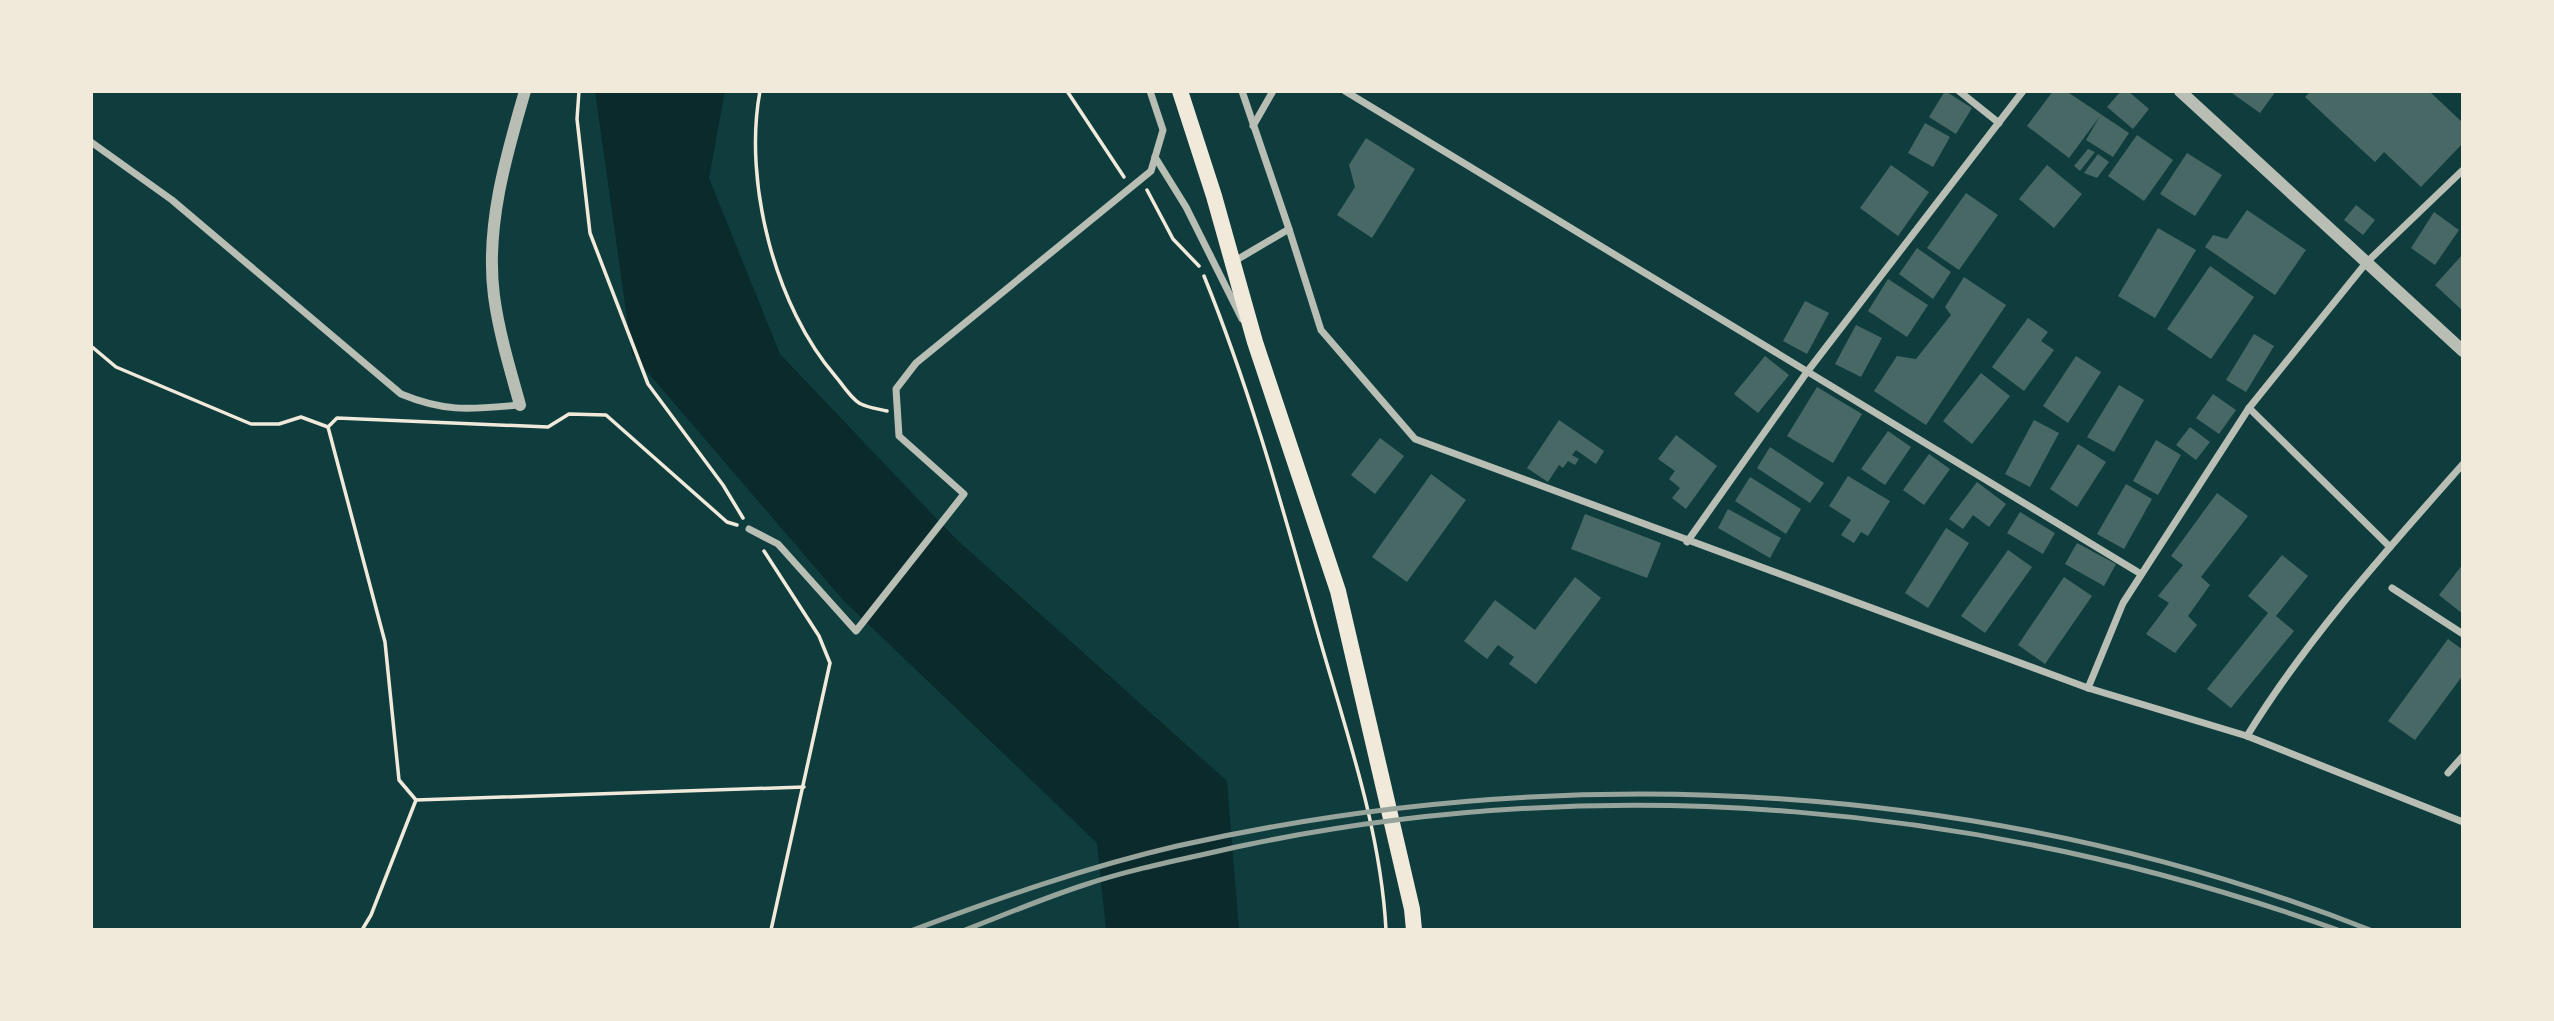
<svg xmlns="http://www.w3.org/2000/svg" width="2554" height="1021" font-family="Mulish,sans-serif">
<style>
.water{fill:#0a2a2b}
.building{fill:#486865}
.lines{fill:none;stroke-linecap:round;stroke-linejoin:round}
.path{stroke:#f1e9da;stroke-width:3.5}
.minor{stroke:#b8beb3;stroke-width:7}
.tertiary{stroke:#b8beb3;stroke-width:12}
.primary{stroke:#f1e9da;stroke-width:16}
.rail{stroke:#97a49c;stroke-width:5}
</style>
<rect width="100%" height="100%" fill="#0f3d3e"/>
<polygon class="water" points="595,91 725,91 709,178 780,354 955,538 1227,781 1239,930 1106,930 1097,843 843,600 632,354"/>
<g class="building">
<polygon points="1945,91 1972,108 1956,134 1929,117"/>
<polygon points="2053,91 2066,91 2129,133 2113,157 2086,140 2100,116 2069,158 2027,126"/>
<polygon points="2121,91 2128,91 2149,109 2133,129 2107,107"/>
<polygon points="2229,91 2276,91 2260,113"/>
<polygon points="2311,91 2429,91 2463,123 2463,143 2421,187 2384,152 2375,162 2305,97"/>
<polygon points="1925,123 1950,137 1933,167 1908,153"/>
<polygon points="2137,135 2173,160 2144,201 2108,176"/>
<polygon points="1366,138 1415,169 1372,238 1337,215 1355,187 1349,165"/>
<polygon points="2088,149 2095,152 2080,171 2074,166"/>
<polygon points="2187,153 2222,175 2195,216 2160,194"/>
<polygon points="2098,154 2109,162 2097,178 2084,173"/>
<polygon points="1891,165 1929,192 1898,236 1860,208"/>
<polygon points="2047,165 2082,194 2054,228 2019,199"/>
<polygon points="1966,193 1998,215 1959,270 1927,248"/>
<polygon points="2356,205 2375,220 2363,235 2344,220"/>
<polygon points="2247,210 2306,250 2275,295 2205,247 2213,235 2227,239"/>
<polygon points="2434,212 2459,230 2435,265 2411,248"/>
<polygon points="2158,228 2196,250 2155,318 2118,296"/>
<polygon points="1917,248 1951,272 1933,299 1899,274"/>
<polygon points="2463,254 2463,311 2435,285"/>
<polygon points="2210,266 2254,297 2211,359 2167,329"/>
<polygon points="1964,277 2006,305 1926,425 1874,391 1897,356 1916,359 1951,315 1945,307"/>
<polygon points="1888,279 1928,305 1907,337 1868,311"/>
<polygon points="1805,301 1829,313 1807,354 1783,341"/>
<polygon points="2028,318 2048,332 2041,341 2054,350 2024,391 1992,367"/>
<polygon points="1856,325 1882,338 1861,377 1835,364"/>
<polygon points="2254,334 2274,346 2246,392 2226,380"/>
<polygon points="1765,356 1789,375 1758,413 1734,394"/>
<polygon points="2076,356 2101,372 2068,423 2043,406"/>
<polygon points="1981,373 2010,396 1972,444 1943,421"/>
<polygon points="2119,385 2144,400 2114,452 2087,437"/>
<polygon points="1817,387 1862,414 1833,463 1787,436"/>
<polygon points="2213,394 2236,410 2219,434 2196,418"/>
<polygon points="1559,420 1604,451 1596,464 1576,450 1572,455 1579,459 1575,465 1568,461 1563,468 1559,465 1548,482 1527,468"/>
<polygon points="2034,420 2059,433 2030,487 2005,474"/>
<polygon points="2190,427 2210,442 2196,460 2176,445"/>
<polygon points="1888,431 1911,447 1885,485 1861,469"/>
<polygon points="1676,435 1717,466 1686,509 1672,498 1680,488 1669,479 1675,471 1658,459"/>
<polygon points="1380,438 1404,456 1375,494 1351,475"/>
<polygon points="2156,440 2181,455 2158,495 2133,481"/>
<polygon points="2078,444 2106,462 2077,507 2050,489"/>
<polygon points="1770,447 1824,483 1810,503 1757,468"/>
<polygon points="1929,454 1950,469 1924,505 1903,490"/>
<polygon points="1431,474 1466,500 1407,582 1372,557"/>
<polygon points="1848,476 1890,501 1868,536 1861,532 1854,543 1841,535 1851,520 1829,506"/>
<polygon points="1750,477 1801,509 1786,534 1735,501"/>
<polygon points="1977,482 2006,504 1989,527 1973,515 1963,529 1949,519"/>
<polygon points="2126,484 2152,499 2124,549 2097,534"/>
<polygon points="2217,493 2248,516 2201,577 2210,585 2188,616 2197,625 2175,653 2146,634 2169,603 2158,596 2183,565 2171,556"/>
<polygon points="1728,509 1781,538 1770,558 1718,528"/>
<polygon points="2020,512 2055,533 2043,554 2007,533"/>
<polygon points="1585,514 1661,543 1647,578 1571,549"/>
<polygon points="1946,528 1969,543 1928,608 1905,593"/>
<polygon points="2077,543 2116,564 2104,586 2065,564"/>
<polygon points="2008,550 2032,567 1985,633 1961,616"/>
<polygon points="2282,555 2308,576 2276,616 2294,631 2231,708 2207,689 2268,613 2248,596"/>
<polygon points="2463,564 2463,614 2439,595"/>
<polygon points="1575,577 1601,598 1536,684 1509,664 1514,657 1498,645 1487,659 1464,641 1495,600 1535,630"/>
<polygon points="2064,577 2092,596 2045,664 2018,645"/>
<polygon points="2448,639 2463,650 2463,675 2415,740 2388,721"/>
</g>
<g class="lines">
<g class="path">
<polyline points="579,91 577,119 590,233 648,384 723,485 743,518"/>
<path d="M760,91C743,182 775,307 836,377C843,385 852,400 861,404C869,408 879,409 887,411"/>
<polyline points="1067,91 1124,177"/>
<polyline points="1147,190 1173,239 1199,266"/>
<path d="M1204,276C1252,394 1285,517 1320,640C1347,734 1381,832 1386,930"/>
<polyline points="91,346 116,367 251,424 279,424 301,417 328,427"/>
<polyline points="764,551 819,636 830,663 771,930"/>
<polyline points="416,800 399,780 385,642 328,427 337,418 548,427 569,414 606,415 727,522 737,525"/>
<polyline points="362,930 371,915 416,800 804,787"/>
</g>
<g class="minor">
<polyline points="1345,91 2141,574"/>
<polyline points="1959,91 1999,123"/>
<polyline points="1253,126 1273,91"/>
<path d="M91,142L172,200L401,394C447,413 472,409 520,405"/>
<polyline points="1155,157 1186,207 1242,319"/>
<polyline points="1289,229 1321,330 1415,439 2088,688 2247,736 2463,822"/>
<polyline points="1233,262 1289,229 1242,91"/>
<polyline points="2249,408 2390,547"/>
<polyline points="749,529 778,544 856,631 964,494 899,436 896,389 916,363 1151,171 1163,130 1150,91"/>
<polyline points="1687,542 1807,372 2023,91"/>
<polyline points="2392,588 2463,634"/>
<polyline points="2088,688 2123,603 2249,408 2366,263 2463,170"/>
<path d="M2247,736C2307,638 2387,550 2463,464"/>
<polyline points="2448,773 2463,756"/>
</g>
<g class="tertiary">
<polyline points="2180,91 2463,351"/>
<path d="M520,405C510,369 499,333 494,296C485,227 506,156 525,91"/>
</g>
<polyline class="primary" points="1180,91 1214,196 1255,342 1338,591 1412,909 1414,930"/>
<g class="rail">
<path d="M913,930C999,898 1087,867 1177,846C1573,757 1991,781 2370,930"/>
<path d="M965,930C1004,915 1044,898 1084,885C1135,868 1189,858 1241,846C1607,769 1987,804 2338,930"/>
</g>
</g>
<rect width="2554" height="1021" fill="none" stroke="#f1e9da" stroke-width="186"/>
</svg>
